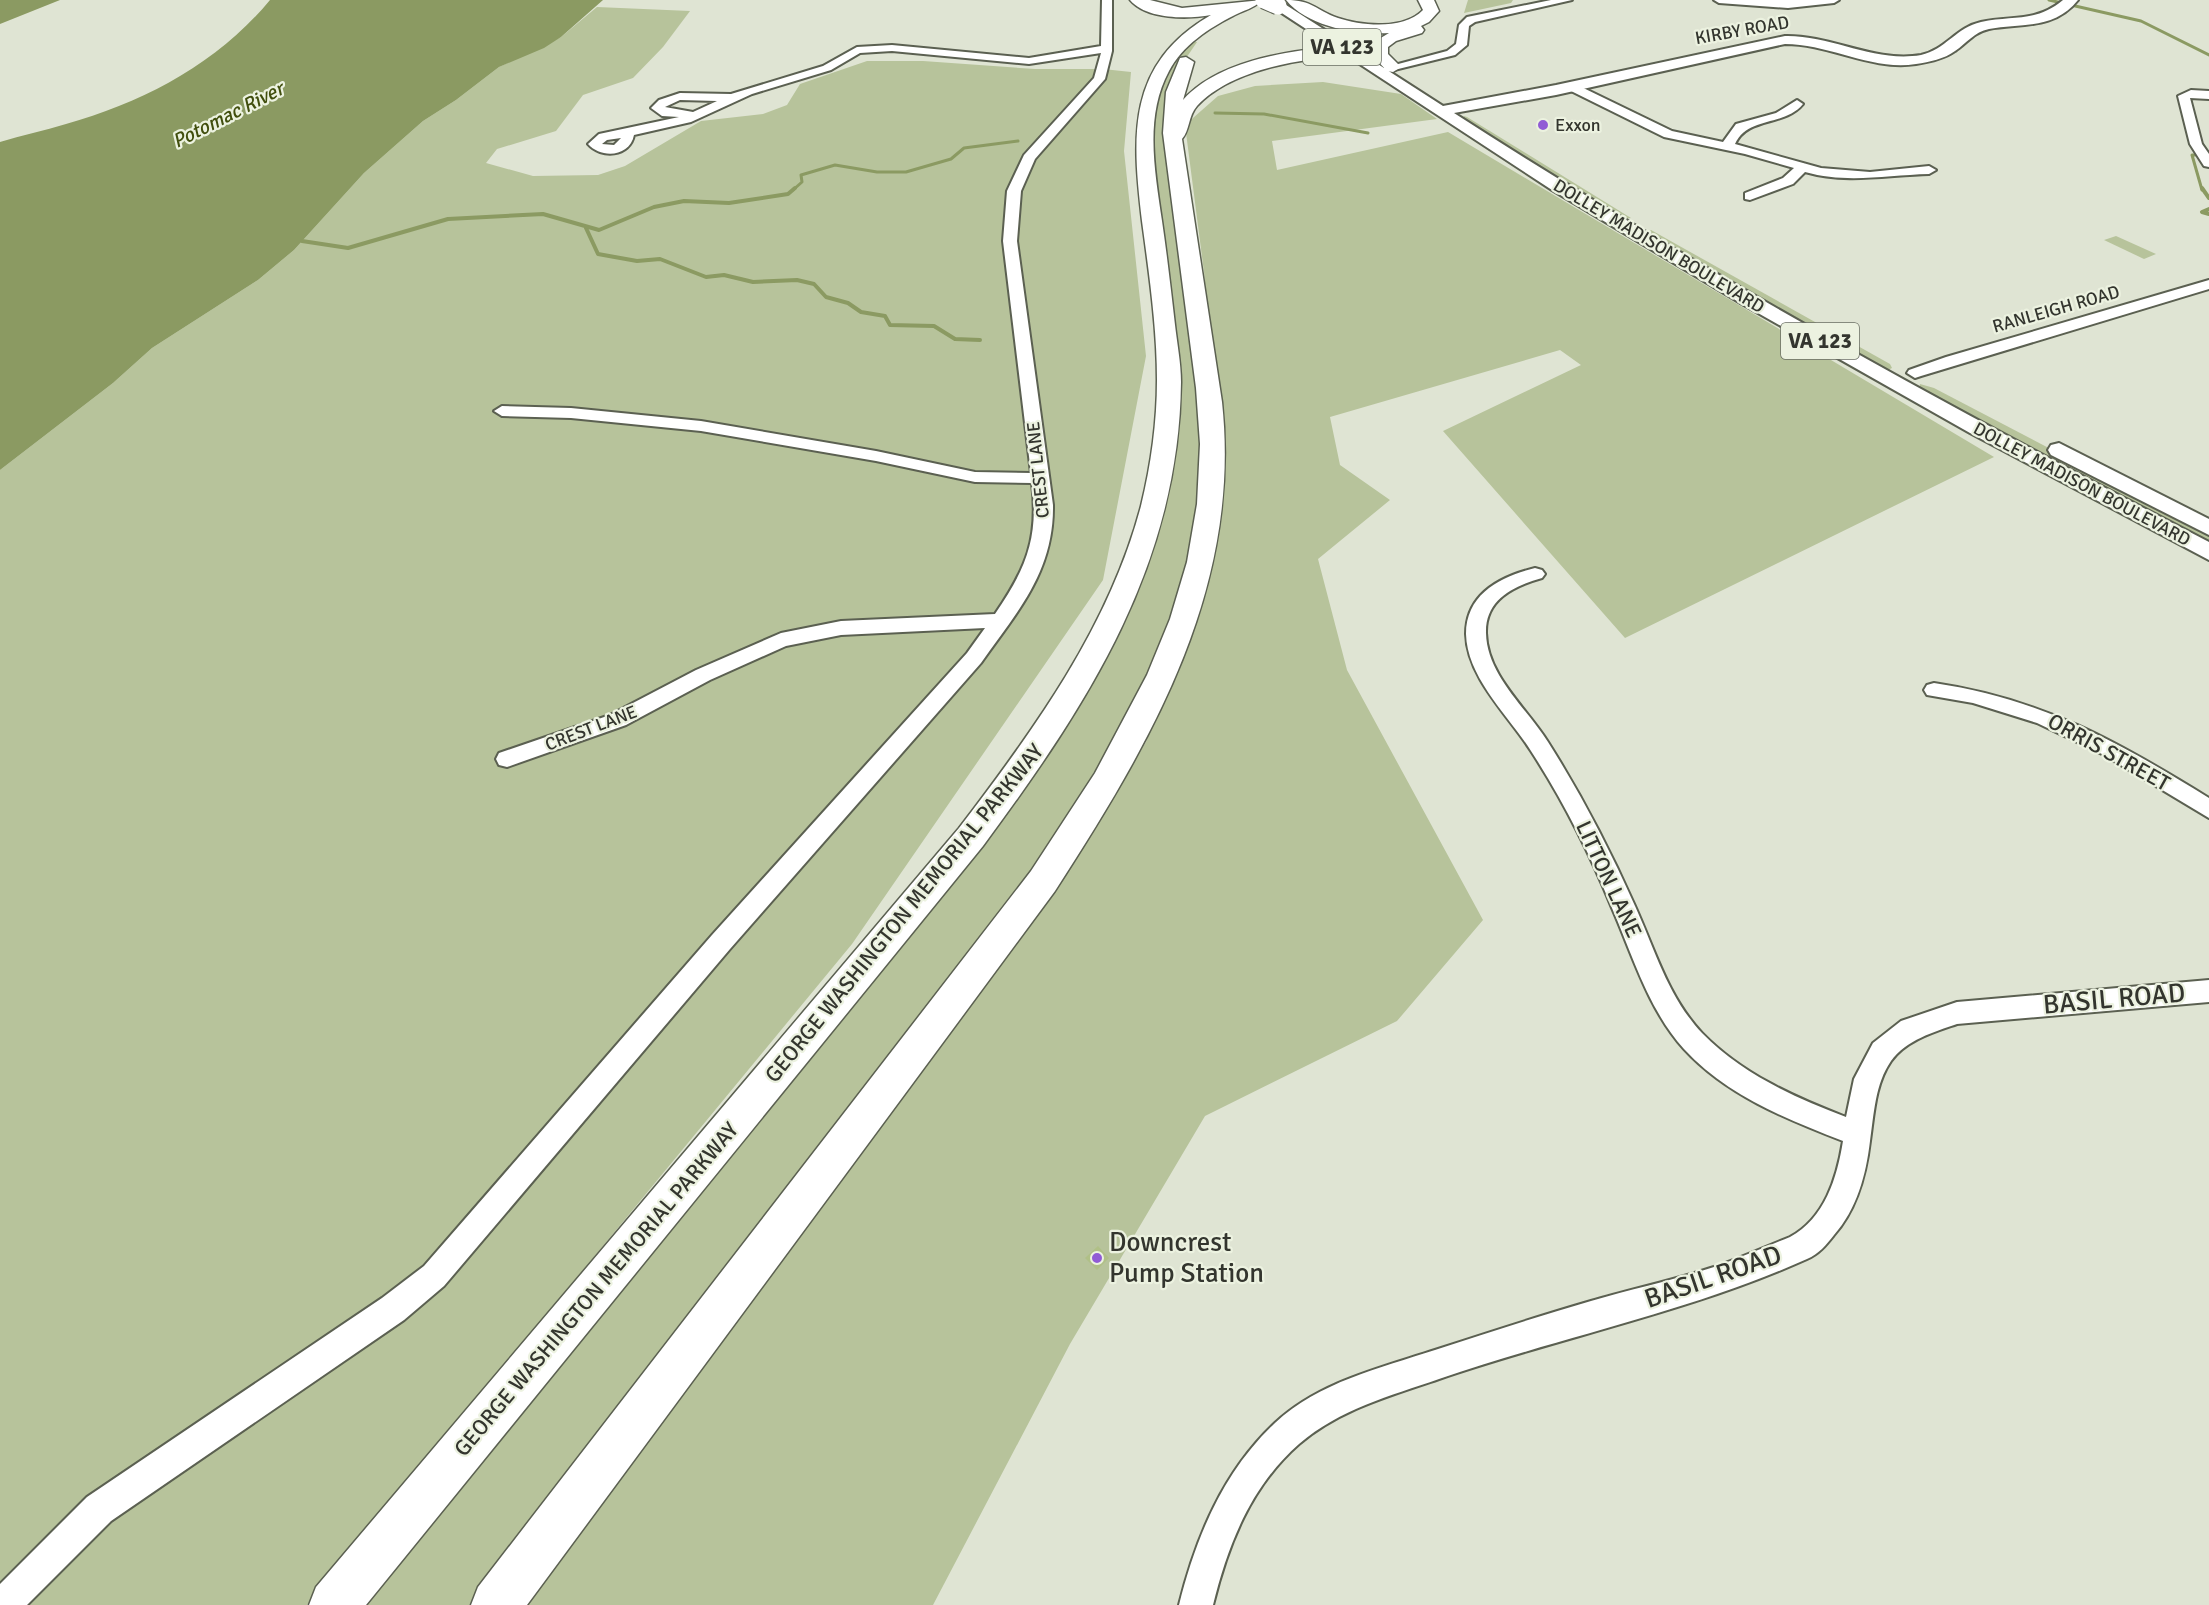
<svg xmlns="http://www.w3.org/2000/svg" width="2209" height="1605" font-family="Signika,sans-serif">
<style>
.green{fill:#b7c39b}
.water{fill:#8b9a62}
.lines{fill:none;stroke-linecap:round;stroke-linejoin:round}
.stream-far1{stroke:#8b9a62;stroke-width:3}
.stream{stroke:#8b9a62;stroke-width:4}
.building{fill:#b0c087}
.minor-casing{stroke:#5b6051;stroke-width:4}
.major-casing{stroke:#5b6051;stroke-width:4}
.highway-casing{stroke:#5b6051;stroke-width:3}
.minor{fill:#fff;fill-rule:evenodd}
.major{fill:#fff;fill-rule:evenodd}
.highway{fill:#fff;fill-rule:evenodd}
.highway-bridge-casing{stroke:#5b6051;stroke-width:19;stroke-linecap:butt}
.highway-bridge{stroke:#fff;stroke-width:17}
.poi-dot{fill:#915cd5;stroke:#ecf2e0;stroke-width:2}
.labels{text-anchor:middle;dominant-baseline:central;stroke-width:4.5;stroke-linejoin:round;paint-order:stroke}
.far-street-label{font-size:18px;fill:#33352e;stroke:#ecf2e0}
.far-poi-label{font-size:18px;fill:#33352e;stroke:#ecf2e0;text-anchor:start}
.far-water-label{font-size:20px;font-style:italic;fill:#404e0d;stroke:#ecf2e0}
.shield{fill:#ecf2e0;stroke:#6a6e63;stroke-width:1.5}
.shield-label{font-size:21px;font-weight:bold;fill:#33352e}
.street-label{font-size:22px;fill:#33352e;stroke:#ecf2e0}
.near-street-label{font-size:27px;fill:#33352e;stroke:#ecf2e0}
.near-poi-label{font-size:27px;fill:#33352e;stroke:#ecf2e0;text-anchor:start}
</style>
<rect width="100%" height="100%" fill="#dfe4d3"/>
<g class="green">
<polygon points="1468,0 1513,0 1511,3 1464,13"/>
<polygon points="597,7 690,11 663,47 633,78 583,95 556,131 497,149 486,163 533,176 598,175 625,166 701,121 763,114 787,105 800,84 867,61 923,61 1035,69 1103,69 1131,72 1124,151 1146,356 1103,580 852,944 307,1605 0,1605 0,470 113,383 152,348 258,280 294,250 364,173 423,121 456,100 499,67 561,37"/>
<polygon points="1191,41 1197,42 1176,73 1207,441 1186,584 1152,672 1098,782 478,1605 358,1605 995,823 1170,480 1158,216 1152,134 1157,94 1171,62"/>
<polygon points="1323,82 1401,94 1437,119 1272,141 1277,170 1448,132 1994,457 1625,638 1443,431 1581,365 1560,350 1330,417 1340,465 1390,500 1318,559 1347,670 1483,920 1397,1021 1205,1116 1070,1344 933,1605 518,1605 1040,910 1146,742 1200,595 1223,474 1204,272 1185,125 1218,96 1255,86"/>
<polygon points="1464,116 1467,117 1631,218 1623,219 1462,120"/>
<polygon points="1651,230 1890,364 1892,368 1886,371 1646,235"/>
<polygon points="2116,236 2156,254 2144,259 2104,240"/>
<polygon points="1920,384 1934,388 2209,532 2209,545 1919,390"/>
</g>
<g class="water">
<polygon points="0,0 60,0 0,24"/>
<path d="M270,0H603L561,37L544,48L499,67L456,100L423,121L364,173L294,250L258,280L152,348L113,383L0,470V142C22,135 44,131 66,124C145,102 218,63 270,0Z"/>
</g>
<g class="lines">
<g class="stream-far1">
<polyline points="2049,0 2141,21 2209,55"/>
<polyline points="1215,113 1264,114 1368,133"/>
<polyline points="2195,155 2192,155 2202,190"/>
<polyline points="793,190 802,182 801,175 835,165 877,172 906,172 951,159 964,148 1018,141"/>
</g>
<g class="stream">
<polyline points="2202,188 2209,198"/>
<polyline points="2209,209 2202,212 2209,214"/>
<polyline points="586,228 598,254 637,261 660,259 706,277 724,275 753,282 797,280 814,284 826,297 848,303 861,312 885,316 890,325 934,326 955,339 980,340"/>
<polyline points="302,241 348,248 448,219 543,214 599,230 654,207 684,201 729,203 788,194 795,188"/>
</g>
</g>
<polygon class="building" points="1098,1246 1109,1258 1097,1270 1085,1258"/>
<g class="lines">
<defs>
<g id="minor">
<path d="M1102,0H1112V51L1105,79L1035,159L1021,191L1017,241L1053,505C1054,572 1017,612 981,663L730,949L444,1286L404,1320L111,1521L27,1605H0V1584L87,1497L382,1298L424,1266L712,935L967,653L985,628L841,635L786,646L710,680L626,725L507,767L499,765L496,759L499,753L610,715L696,670L781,633L841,621L995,614C1026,569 1039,538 1032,483L975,482L876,461L701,431L571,418L502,416L494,411L502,406L571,408L701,421L876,451L975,472L1031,473L1003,241L1007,191L1024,155L1094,78L1101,53L1029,64L892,51L860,53L831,70L752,94L691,122L634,135C630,157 601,159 588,144L599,134L679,117L662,116L651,108L659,100L680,93L731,94L823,66L857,47L892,45L1029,58L1101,46ZM680,100L717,101L693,112L665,107ZM621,138L614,145L602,144L607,140Z"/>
<polygon points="1551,0 1572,0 1475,22 1469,26 1467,45 1455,55 1378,74 1372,71 1447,51 1456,44 1459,25 1467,17"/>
<polygon points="1714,0 1839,0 1834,3 1788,8 1719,3"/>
<path d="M1571,82L1672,131L1723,142L1736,124L1776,113L1797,100L1803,104C1784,127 1748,116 1735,144L1821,168L1870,172L1929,166L1936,170L1929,174C1887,175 1847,184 1805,172L1793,184L1750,200L1745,199V193L1783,178L1794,168L1745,154L1664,137L1567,89L1565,86Z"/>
<polygon points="2191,90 2209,91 2209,99 2190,98 2202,144 2209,154 2209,167 2204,166 2190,144 2178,96"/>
<polygon points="2209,280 2209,289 1921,376 1915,378 1907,373 1909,370 1946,357"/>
<path d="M1535,568L1542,570L1545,574L1542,578C1513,586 1485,600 1486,633C1487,676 1527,708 1548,742C1581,794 1610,850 1635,906C1655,950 1668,997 1702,1033C1742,1074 1794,1097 1846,1117L1854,1079L1873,1043L1901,1021L1957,1002L2209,980V1002L1957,1024C1934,1032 1906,1040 1891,1061C1875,1084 1874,1114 1870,1141C1866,1175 1857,1209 1834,1235C1826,1245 1819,1254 1807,1259C1689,1312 1561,1337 1439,1379C1390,1396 1340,1409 1299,1444C1251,1486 1228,1544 1213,1605H1179C1196,1537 1223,1472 1275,1423C1319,1382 1380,1368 1435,1350C1487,1333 1539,1316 1591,1301C1632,1289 1674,1280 1714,1267C1740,1258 1765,1247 1790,1237C1825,1218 1837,1178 1843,1141C1786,1119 1726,1095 1684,1049C1648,1009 1633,956 1612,908C1590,854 1563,800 1531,751C1509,716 1467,678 1466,634C1466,593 1502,576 1535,568Z"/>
<path d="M1934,683C2042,699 2117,741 2209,798V818L2104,755L2037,723L1973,703L1927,695L1924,690L1927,685Z"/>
</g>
<g id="major">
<path d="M2063,0H2078C2054,30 2022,23 1989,29C1974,32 1967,43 1955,51C1944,59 1930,62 1916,64C1871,71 1830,44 1785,44L1556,95L1454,113C1698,270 1952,409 2209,542V560L1970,433L1742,304L1552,190L1271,6L1278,2L1283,3L1443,106L1556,85L1785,36C1832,35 1874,63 1921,55C1945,50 1957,27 1981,22C2013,15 2035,23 2063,0Z"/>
<polygon points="2059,443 2209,519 2209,535 2051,455 2048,450 2051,445"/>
</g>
<g id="highway">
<path d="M1130,0H1150L1182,8L1262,0C1255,8 1242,11 1233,16C1209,28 1182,46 1169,71C1144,117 1155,172 1162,221C1167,255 1171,290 1175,325C1177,343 1181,363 1181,382C1179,565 1088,704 983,846L366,1605H309L316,1587L959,828C1034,730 1109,627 1141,506C1151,465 1157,422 1157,380C1157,328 1149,273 1142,221C1132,136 1126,64 1211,15C1188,19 1147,20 1130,0Z"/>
<path d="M1286,0C1313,0 1315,10 1338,18C1362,26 1404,30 1423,10L1418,0H1434L1439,11L1429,22L1421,26L1424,30L1422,33L1396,41L1388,47V54L1401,67L1393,72L1387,71L1372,55L1374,42L1389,33C1357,35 1308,27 1286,0Z"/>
<path d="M1330,47H1349L1357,52L1349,57C1303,57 1230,70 1197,106C1188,116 1190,130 1182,139L1222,402C1242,587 1152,741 1055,891L527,1605H471L478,1587L1031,871L1095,773L1147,675L1170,619L1187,562L1197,504L1200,444L1196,388L1163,133L1166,92L1180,58L1186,57L1194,62L1183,100C1217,62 1282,52 1330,47Z"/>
</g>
</defs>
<use href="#minor" class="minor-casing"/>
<use href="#major" class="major-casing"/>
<use href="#highway" class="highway-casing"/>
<use href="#minor" class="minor"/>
<use href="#major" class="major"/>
<use href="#highway" class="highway"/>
<defs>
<polyline id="highway-bridge" points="1264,0 1278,6"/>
</defs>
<use href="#highway-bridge" class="highway-bridge-casing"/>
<use href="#highway-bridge" class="highway-bridge"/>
</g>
<g class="poi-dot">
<circle cx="1543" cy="125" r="6"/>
<circle cx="1097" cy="1258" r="6"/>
</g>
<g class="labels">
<g class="far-street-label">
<text transform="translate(1742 30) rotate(-10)">KIRBY ROAD</text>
<text transform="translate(1659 246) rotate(31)">DOLLEY MADISON BOULEVARD</text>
<text transform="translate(2056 309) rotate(-16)">RANLEIGH ROAD</text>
<text transform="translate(1038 470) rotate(-96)">CREST LANE</text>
<text transform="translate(2082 484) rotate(28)">DOLLEY MADISON BOULEVARD</text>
<text transform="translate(591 728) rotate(-21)">CREST LANE</text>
</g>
<g class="far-poi-label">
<text x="1555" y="125">Exxon</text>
</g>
<g class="far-water-label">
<text transform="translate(228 115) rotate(-27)">Potomac River</text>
</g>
<g class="shield">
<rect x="1303" y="29" width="78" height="36" rx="4.5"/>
<rect x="1781" y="323" width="78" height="36" rx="4.5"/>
</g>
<g class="shield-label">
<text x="1342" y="47">VA 123</text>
<text x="1820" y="341">VA 123</text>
</g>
<g class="street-label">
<text transform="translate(2109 752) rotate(29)">ORRIS STREET</text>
<text transform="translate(1609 879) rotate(65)">LITTON LANE</text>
<text transform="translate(904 913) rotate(-51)">GEORGE WASHINGTON MEMORIAL PARKWAY</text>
<text transform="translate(596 1289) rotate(-50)">GEORGE WASHINGTON MEMORIAL PARKWAY</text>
</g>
<g class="near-street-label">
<text transform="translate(2114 999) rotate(-5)">BASIL ROAD</text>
<text transform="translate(1713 1277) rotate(-19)">BASIL ROAD</text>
</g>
<g class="near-poi-label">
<text x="1109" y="1242">Downcrest<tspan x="1109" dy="31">Pump Station</tspan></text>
</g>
</g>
</svg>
